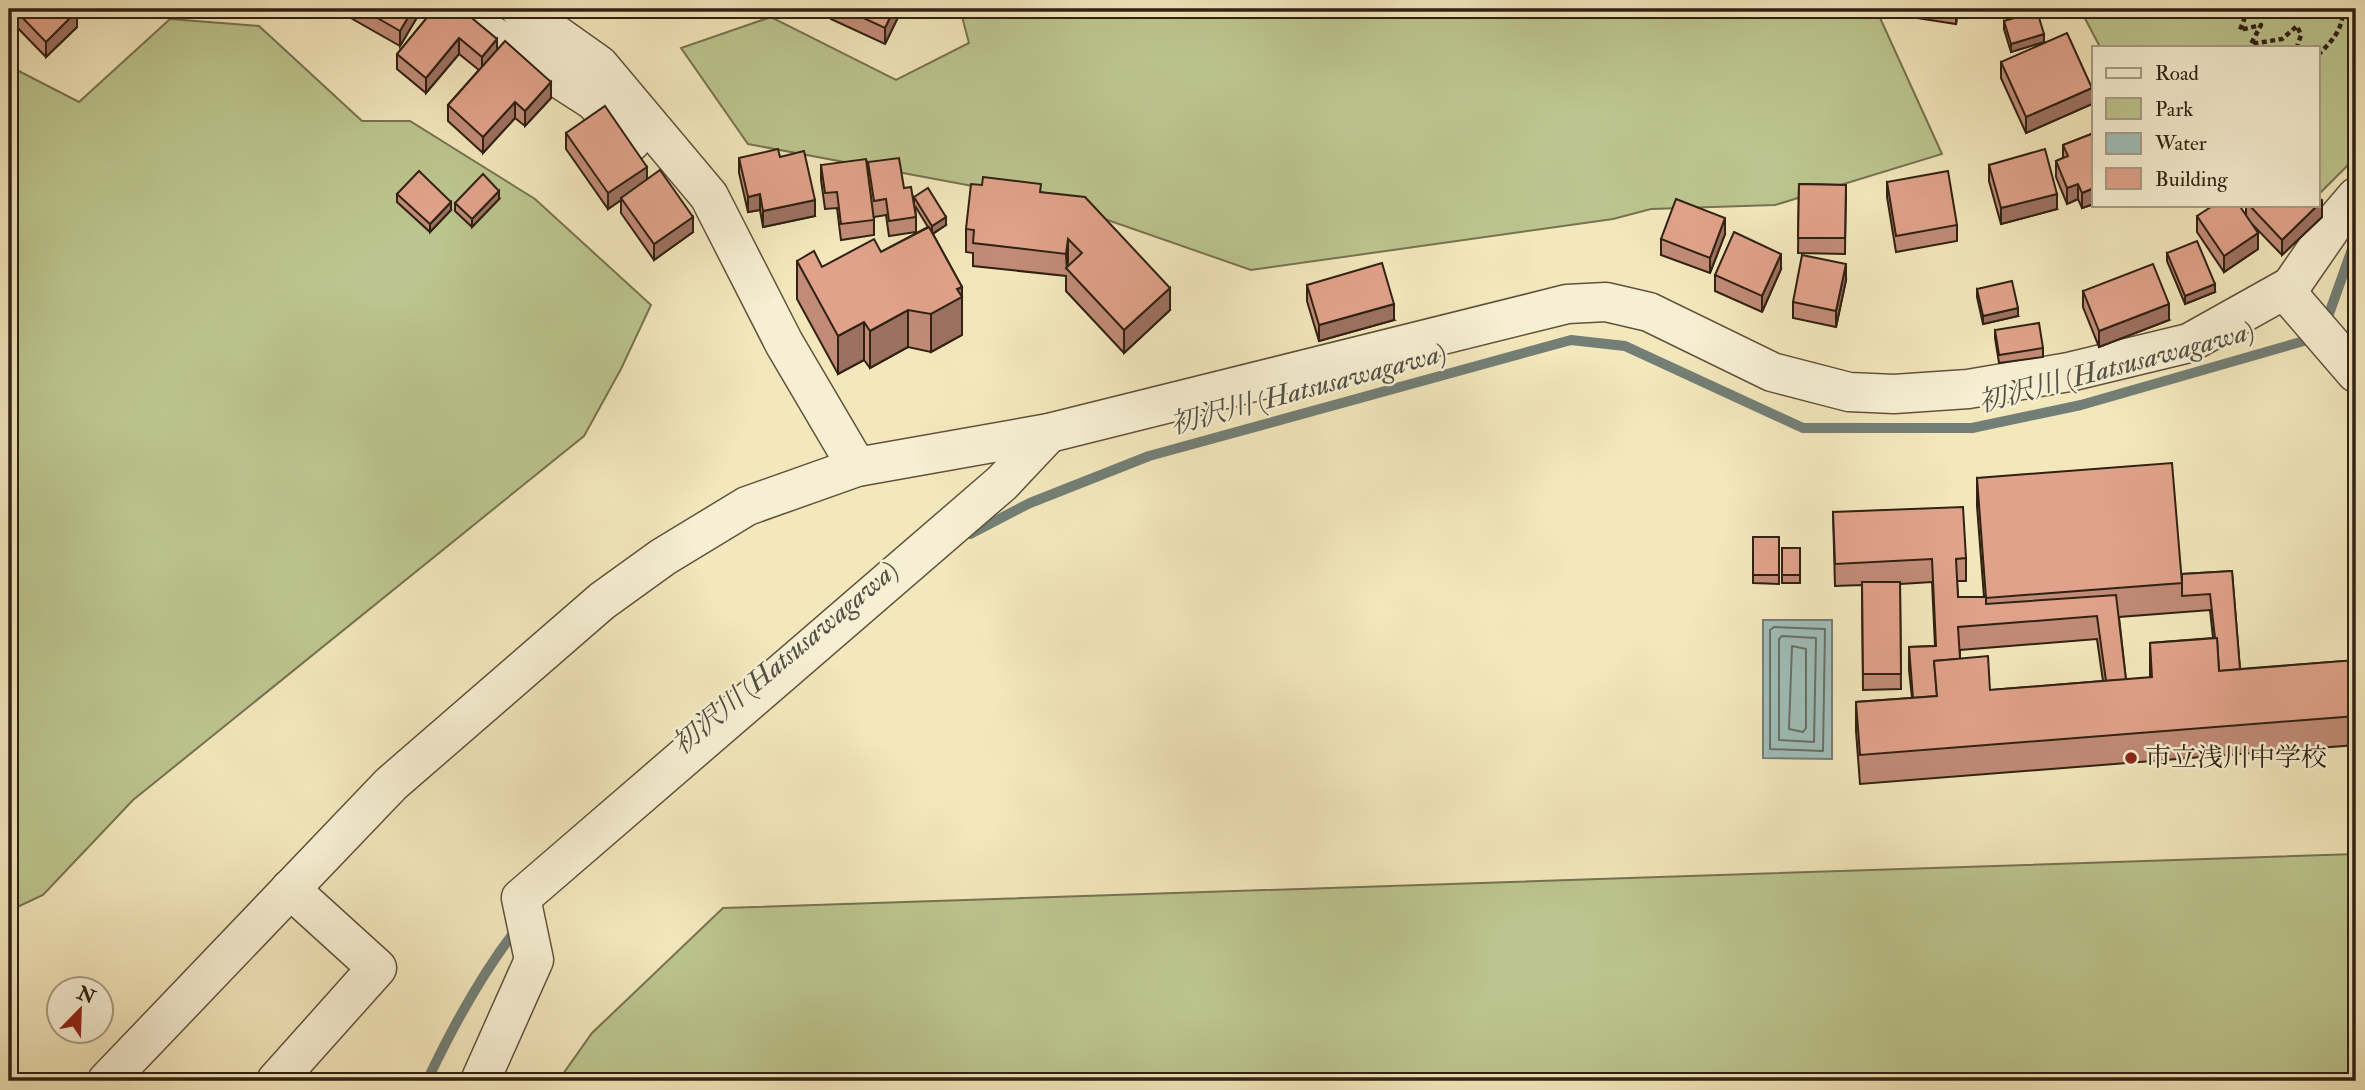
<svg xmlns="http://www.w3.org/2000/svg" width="2365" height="1090" font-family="'IM FELL Double Pica','Noto Serif JP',serif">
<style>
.green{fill:#bcc58f;stroke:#767350;stroke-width:2}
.water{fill:#9fbeba;stroke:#737f76;stroke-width:2}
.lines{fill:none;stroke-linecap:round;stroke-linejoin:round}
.shore{stroke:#687066;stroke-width:2}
.stream{stroke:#737f76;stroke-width:10}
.minor-casing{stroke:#61523c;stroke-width:41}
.path{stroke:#302111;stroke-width:4.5;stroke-dasharray:5 3.5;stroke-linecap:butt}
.minor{stroke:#f7efd3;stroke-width:38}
.wall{fill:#c18b77;stroke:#302111;stroke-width:2;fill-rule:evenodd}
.shaded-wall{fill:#9d7161;stroke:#302111;stroke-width:2}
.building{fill:#e0a28a;stroke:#302111;stroke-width:2}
.poi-dot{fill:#8f2418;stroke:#f7efd3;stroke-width:2.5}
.labels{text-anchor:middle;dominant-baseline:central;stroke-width:5;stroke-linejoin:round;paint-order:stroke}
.poi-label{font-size:26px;fill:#302111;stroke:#f7efd3;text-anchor:start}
.water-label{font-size:28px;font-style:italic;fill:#515044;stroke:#f7efd3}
</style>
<rect width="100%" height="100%" fill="#f3e7bc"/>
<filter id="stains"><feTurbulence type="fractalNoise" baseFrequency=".00286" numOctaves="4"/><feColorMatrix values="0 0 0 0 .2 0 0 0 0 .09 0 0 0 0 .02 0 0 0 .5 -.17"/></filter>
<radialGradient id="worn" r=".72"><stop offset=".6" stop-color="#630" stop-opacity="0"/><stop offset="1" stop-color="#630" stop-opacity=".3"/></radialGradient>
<g class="green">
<polygon points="960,9 1876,9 1942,154 1775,205 1651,209 1613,219 1251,270 1053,201 748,144 681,48 771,17 896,80 969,43"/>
<polygon points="2080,9 2356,9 2356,157 2318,195 2318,47 2100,47"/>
<polygon points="170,19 259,26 362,121 410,121 535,199 651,305 621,369 584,436 133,800 43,895 9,911 9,66 79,102"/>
<polygon points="2356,854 2356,1081 558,1081 592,1033 723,908"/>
</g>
<polygon class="water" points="1763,620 1832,620 1832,759 1763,758"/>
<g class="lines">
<g class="shore">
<polygon points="1774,627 1825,629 1823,751 1770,749 1770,630"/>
<polygon points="1782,636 1816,638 1814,742 1779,740 1779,639"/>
<polygon points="1792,646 1806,649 1806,728 1803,732 1789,729"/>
</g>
<g class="stream">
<polyline points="970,534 1030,503 1149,456 1571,340 1625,346 1803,428 1972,428 2081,405 2304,341 2329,314 2356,238"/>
<path d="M427,1081C452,1028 481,974 518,927"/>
</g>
<defs>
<g id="minor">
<polyline points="451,9 594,101 631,142"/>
<polyline points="520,9 599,65 709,196 784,343 857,467"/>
<polyline points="2291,286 2293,300 2356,373"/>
<polyline points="107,1081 391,784 602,601 663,557 747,506 857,467 1049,433 1567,304 1606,302 1649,312 1772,372 1849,392 1894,394 1968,389 2069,372 2189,343 2291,286 2338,218 2356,197"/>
<polyline points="276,1081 377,968 290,889"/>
<polyline points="480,1081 534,960 521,898 1002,483 1049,433"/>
</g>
</defs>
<use href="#minor" class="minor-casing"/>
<g class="path">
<polyline points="2248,9 2240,30 2261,25 2251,44 2282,39 2297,26 2301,35 2297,47"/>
<path d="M2318,55C2332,41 2343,30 2343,9"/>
</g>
<use href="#minor" class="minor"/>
</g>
<g class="wall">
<polygon points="9,9 75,9 77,27 46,57 9,19"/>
<polygon points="335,9 422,9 400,46"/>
<polygon points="434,9 497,50 551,98 525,126 515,118 483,153 448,121 448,105 479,70 459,54 426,93 397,69 397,54"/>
<polygon points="831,9 902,9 885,44 831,19"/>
<polygon points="1910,9 1958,9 1956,24 1910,17"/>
<polygon points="2004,21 2044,42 2011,52 2004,29"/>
<polygon points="2001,62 2092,104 2026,133 2001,78"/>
<polygon points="566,133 647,179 693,232 654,260 621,213 621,200 608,209 566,149"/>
<polygon points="2094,133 2094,204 2082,208 2078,199 2067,204 2056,177 2056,161 2063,158 2063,145"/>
<polygon points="780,157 815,216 763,227 760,210 748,212 739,173 739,158"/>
<polygon points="868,162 904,188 914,201 914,197 946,225 933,234 962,287 962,335 931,352 908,347 870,368 864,360 838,374 797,299 797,261 822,267 881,252 928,227 915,206 916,217 916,232 889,236 886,215 874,217 874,235 841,240 837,208 825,209 821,180 821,165 868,175"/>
<polygon points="1989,165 2057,209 2001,224 1989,181"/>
<polygon points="1887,182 1957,225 1957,241 1896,252 1887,197"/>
<polygon points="1799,184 1846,185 1845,254 1798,253"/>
<polygon points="1041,192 1170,310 1124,353 1066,291 1066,276 973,266 973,253 966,252 966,229"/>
<polygon points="397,194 451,210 430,232 397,202"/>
<polygon points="499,199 472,227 455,211 455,203"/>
<polygon points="2246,205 2318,205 2322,217 2282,255 2252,224 2258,249 2224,272 2197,232 2197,216 2246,215"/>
<polygon points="1725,234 1710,273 1661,255 1661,239"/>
<polygon points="2167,253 2215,292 2185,304 2167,261"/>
<polygon points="1781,269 1762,312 1715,291 1715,275"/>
<polygon points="1846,280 1836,327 1793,318 1793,302"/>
<polygon points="1307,285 1394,320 1319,341 1307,301"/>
<polygon points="1977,289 2018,316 1983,324 1977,297"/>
<polygon points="2083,291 2169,320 2099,347 2083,307"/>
<polygon points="1995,330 2043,348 2043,357 1999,363 1995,338"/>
<path d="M1977,478L2182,574L2232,571L2240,669L2356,660V745L1860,784L1856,731V702L1912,698L1909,670V647L1935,646L1932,582L1900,584L1901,689L1863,690L1862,585L1835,586L1833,512L1966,558V581H1957L1958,597H1984L1977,506ZM2210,610L2213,638L2150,643V678L2126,680L2119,617ZM2097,639L2103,681L1990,690L1960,659V650Z"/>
<polygon points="1753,537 1779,537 1779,584 1753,583"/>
<rect x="1782" y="548" width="18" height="35"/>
</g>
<g class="shaded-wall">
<polygon points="413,9 422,9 400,46 400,31"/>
<polygon points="894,9 902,9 885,44 885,28"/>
<polygon points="1956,9 1958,9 1956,24"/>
<polygon points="77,11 77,27 46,57 46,42"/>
<polygon points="2044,34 2044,42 2011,52 2011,44"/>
<polygon points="459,38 459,54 426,93 426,78"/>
<polygon points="497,39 497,54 482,73 482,57"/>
<polygon points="551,82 551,98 525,126 525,111"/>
<polygon points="2092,88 2092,104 2026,133 2026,117"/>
<polygon points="515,102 515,118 483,153 483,137"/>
<polygon points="647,167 647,182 621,198 621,200 608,209 608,193"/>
<polygon points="2078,184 2078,199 2067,204 2067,188"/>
<polygon points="2094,188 2094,204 2082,208 2082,193"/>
<polygon points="499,191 499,199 472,227 472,219"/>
<polygon points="760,194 760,210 748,212 748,197"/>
<polygon points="2057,194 2057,209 2001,224 2001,208"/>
<polygon points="815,200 815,216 763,227 763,211"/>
<polygon points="2322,201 2322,217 2282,255 2282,240"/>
<polygon points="451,202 451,210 430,232 430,224"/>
<polygon points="693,217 693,232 654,260 654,244"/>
<polygon points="946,217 946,225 932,234 932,226"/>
<polygon points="1725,218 1725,234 1710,273 1710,258"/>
<polygon points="2258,233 2258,249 2224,272 2224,256"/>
<polygon points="1068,239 1068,262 1067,270 1066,254"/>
<polygon points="1781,254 1781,269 1762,312 1762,296"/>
<polygon points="1846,264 1846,280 1836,327 1836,311"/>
<polygon points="2215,284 2215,292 2185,304 2185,296"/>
<polygon points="962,287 962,335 931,352 931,314 957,289"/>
<polygon points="1170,288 1170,310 1124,353 1124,330"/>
<polygon points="1394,304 1394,320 1319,341 1319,325"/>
<polygon points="2169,304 2169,320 2099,347 2099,331"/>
<polygon points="2018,308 2018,316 1983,324 1983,316"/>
<polygon points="908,310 908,347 870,368 870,331"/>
<polygon points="864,322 864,360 838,374 838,336"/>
</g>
<g class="building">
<polygon points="14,9 75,9 77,11 46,42"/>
<polygon points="362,9 413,9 400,31"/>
<polygon points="434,9 461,9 497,39 482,57 459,38 426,78 397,54"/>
<polygon points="844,9 894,9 885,28"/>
<polygon points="2037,11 2044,34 2011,44 2004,21"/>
<polygon points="2067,33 2092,88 2026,117 2001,62"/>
<polygon points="505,41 551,82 525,111 515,102 483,137 448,105"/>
<polygon points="605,106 647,167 608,193 566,133"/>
<polygon points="2094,133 2094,188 2082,193 2078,184 2067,188 2056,161 2068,156 2063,145"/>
<polygon points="778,149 780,157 804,151 815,200 763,211 760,194 748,197 739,158"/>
<polygon points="2045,149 2057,194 2001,208 1989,165"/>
<polygon points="899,158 904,188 911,187 916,217 889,221 886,199 874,201 868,162"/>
<polygon points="866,159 874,220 841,224 837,192 825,193 821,165"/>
<polygon points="660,170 693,217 654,244 621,198"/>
<polygon points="419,171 451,202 430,224 397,194"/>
<polygon points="1948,171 1957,225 1896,236 1887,182"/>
<polygon points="483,174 499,191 472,219 455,203"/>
<polygon points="983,177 1041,184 1040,192 1085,197 1170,288 1124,330 1066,268 1082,253 1068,239 1066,254 973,243 974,230 966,229 971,184 982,185"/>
<polygon points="1799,184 1846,185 1845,238 1798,238"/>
<polygon points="928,188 946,217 932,226 914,197"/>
<polygon points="2318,196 2322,201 2282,240 2249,205 2318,205"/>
<polygon points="1676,199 1725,218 1710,258 1661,239"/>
<polygon points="2214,205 2239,205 2258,233 2224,256 2197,216"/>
<polygon points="929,227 962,287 957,289 962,297 931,314 908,310 870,331 864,322 838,336 797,261 814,251 822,267 874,239 881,252"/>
<polygon points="1734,232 1781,254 1762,296 1715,275"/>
<polygon points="2197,241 2215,284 2185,296 2167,253"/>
<polygon points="1802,255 1846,264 1836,311 1793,302"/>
<polygon points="1382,263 1394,304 1319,325 1307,285"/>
<polygon points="2153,264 2169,304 2099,331 2083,291"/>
<polygon points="2012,281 2018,308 1983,316 1977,289"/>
<polygon points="2039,323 2043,348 1999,355 1995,330"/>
<polygon points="2172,463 2182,583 1986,598 1977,478"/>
<polygon points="1963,507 1966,558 1956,559 1958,597 1986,597 1986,604 2116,595 2126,680 2106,681 2097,616 1958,627 1960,659 1934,661 1937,696 1913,698 1909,647 1936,646 1932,559 1835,564 1833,512"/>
<rect x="1753" y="537" width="26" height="38"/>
<rect x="1782" y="548" width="18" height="27"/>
<polygon points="2232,571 2240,669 2219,671 2217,638 2215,638 2210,594 2182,596 2182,574"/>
<polygon points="1862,582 1900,582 1901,674 1863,674"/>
<polygon points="2217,638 2219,671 2356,660 2356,716 1860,755 1856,702 1937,696 1934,661 1988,656 1990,690 2152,677 2150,643"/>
</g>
<circle class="poi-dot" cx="2131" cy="758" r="7"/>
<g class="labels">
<g class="poi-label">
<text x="2145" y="758">市立浅川中学校</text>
</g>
<g class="water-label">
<text transform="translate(2116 367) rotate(-15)">初沢川 (Hatsusawagawa)</text>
<text transform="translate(1308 389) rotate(-15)">初沢川 (Hatsusawagawa)</text>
<text transform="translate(785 658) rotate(-40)">初沢川 (Hatsusawagawa)</text>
</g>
</g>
<rect width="2365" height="1090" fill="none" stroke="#f3e7bc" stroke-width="35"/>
<rect x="10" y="10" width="2344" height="1069" fill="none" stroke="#302111" stroke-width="3.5"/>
<rect x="18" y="18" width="2330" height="1055" fill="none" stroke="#302111" stroke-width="2"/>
<rect x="2092" y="46" width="228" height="161" fill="#f7efd3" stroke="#a79d85" stroke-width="2"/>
<rect x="2106" y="68" width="35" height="10" fill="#f7efd3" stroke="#a79d85" stroke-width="2"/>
<text x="2155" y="80" font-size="21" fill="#302111">Road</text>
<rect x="2106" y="98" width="35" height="21" fill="#bcc58f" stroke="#a79d85" stroke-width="2"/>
<text x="2155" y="116" font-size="21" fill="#302111">Park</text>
<rect x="2106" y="133" width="35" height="21" fill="#9fbeba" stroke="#a79d85" stroke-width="2"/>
<text x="2155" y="150" font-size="21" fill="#302111">Water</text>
<rect x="2106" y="168" width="35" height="21" fill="#e0a28a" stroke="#a79d85" stroke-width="2"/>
<text x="2155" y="186" font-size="21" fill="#302111">Building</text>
<g transform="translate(80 1010) rotate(23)"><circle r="33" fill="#f7efd3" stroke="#a79d85" stroke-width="2"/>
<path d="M0-5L12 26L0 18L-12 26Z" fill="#8f2418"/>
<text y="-10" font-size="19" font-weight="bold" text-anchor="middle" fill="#302111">N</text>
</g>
<rect width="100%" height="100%" filter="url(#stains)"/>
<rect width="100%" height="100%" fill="url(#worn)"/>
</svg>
